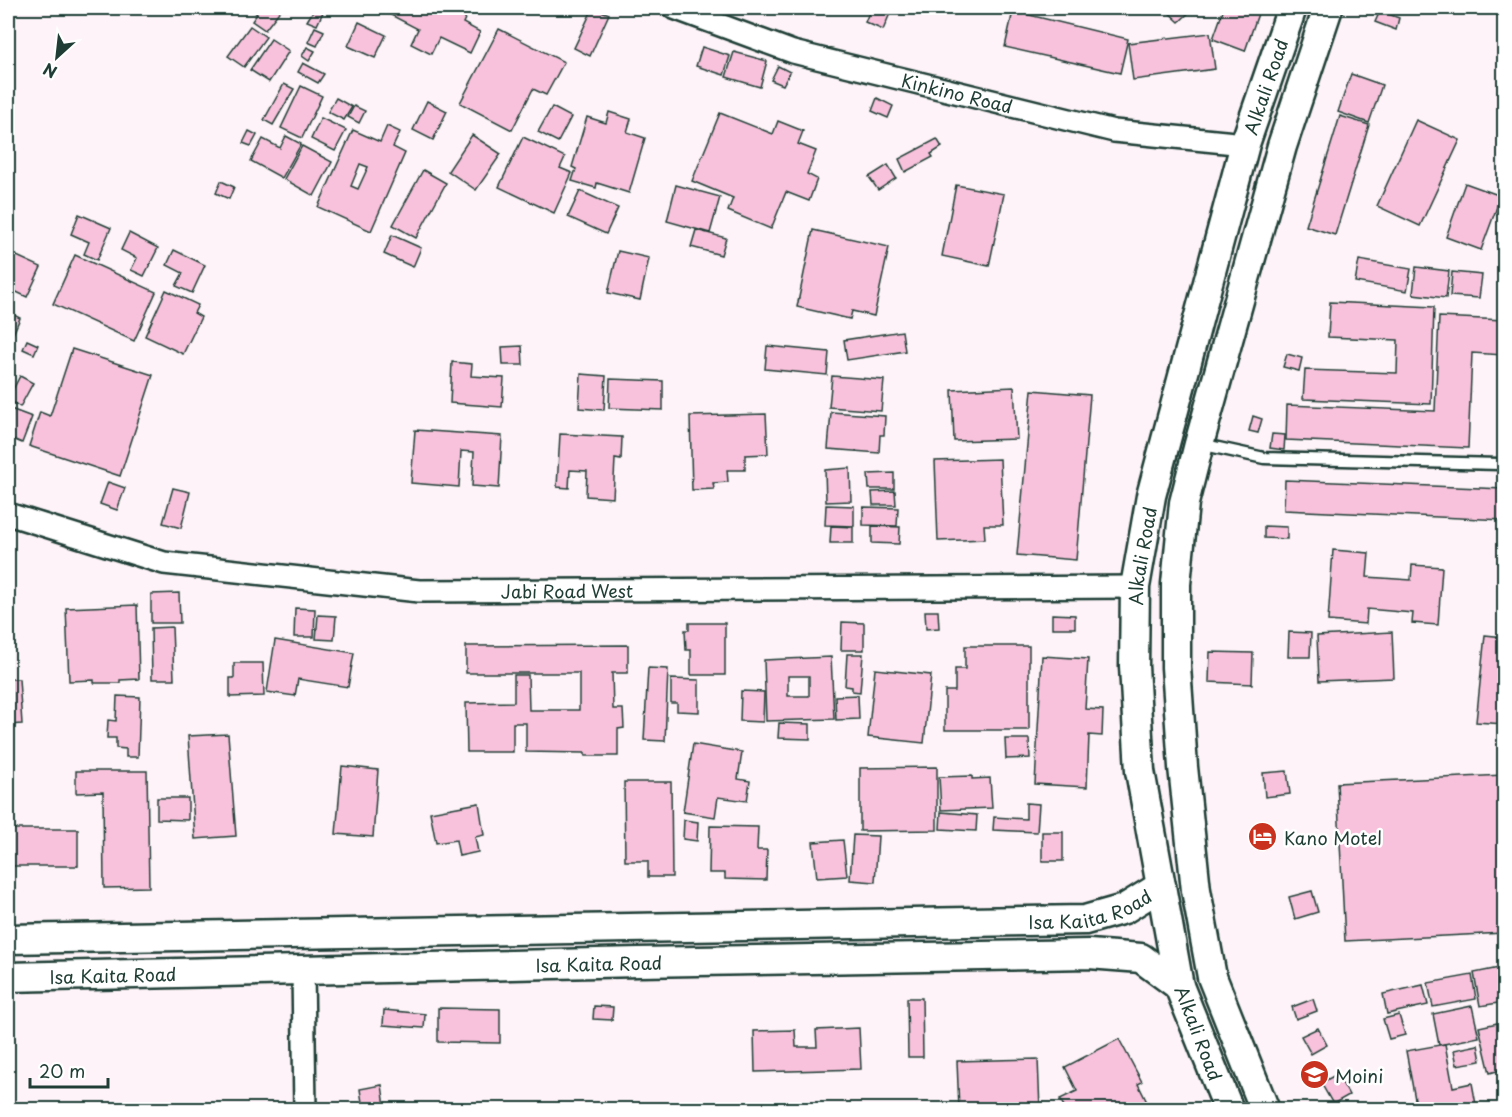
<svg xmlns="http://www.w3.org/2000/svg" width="1512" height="1117" font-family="'Playpen Sans',sans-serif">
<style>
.building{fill:#f9c2dc;stroke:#1f3d34;stroke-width:1.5;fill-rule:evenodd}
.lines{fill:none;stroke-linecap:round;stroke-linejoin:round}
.service-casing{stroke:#1f3d34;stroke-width:15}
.minor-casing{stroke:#1f3d34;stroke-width:26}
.secondary-casing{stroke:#1f3d34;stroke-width:33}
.service{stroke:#fff;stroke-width:10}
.minor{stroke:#fff;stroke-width:21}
.secondary{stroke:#fff;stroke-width:28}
.labels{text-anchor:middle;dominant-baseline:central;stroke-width:5;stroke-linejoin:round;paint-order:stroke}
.street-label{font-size:18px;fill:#1f3d34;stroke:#fff}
.poi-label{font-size:18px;fill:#1f3d34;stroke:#fff;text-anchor:start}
</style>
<rect width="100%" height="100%" fill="#fef3f8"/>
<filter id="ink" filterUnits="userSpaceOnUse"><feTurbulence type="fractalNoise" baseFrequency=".0167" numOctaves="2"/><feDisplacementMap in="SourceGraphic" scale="12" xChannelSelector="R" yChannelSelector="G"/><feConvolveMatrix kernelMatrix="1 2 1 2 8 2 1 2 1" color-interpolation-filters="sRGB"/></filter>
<g filter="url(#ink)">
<g class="building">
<polygon points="250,8 282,8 265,30 252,21 257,14"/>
<polygon points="315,8 323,12 317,25 307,21"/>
<polygon points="390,8 470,8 463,23 480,32 470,53 439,38 431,54 411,44 418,29 387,13"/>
<polygon points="593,8 609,14 590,56 574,48"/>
<polygon points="871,8 884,8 891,11 883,30 865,22"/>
<polygon points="1164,8 1194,8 1179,22"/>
<polygon points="1224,8 1260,8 1245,51 1213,39"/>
<polygon points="1013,11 1128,39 1120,73 1005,47"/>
<polygon points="1380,11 1399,18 1396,30 1375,22"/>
<polygon points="359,22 386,35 375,58 348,46"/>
<polygon points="250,26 266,37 244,67 228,56"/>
<polygon points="315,27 324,31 317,46 308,42"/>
<polygon points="499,29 564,62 546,95 533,89 512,130 460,103"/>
<polygon points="1210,33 1215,69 1133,80 1128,43"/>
<polygon points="271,39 289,51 269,82 250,70"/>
<polygon points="307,47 315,51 309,61 302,56"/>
<polygon points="702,47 730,56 724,75 696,66"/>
<polygon points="734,52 767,61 760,87 726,77"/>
<polygon points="303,63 324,74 318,83 298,72"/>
<polygon points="778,66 790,72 783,85 771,80"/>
<polygon points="1351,74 1382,85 1369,123 1338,112"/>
<polygon points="284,84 294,89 273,125 264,120"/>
<polygon points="301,86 322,96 302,138 281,128"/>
<polygon points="336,98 352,107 344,120 328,112"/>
<polygon points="877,98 893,106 888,118 872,111"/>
<polygon points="427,101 447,111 433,140 413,130"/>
<polygon points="354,106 365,111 359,123 348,117"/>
<polygon points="552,107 571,117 558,142 538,132"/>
<polygon points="609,112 631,119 627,132 645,138 629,193 597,183 596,188 572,181 576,169 572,167 587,117 606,123"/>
<polygon points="720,113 773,134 778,121 803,131 798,144 816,151 807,174 817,179 809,201 786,192 771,229 728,211 733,198 692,181"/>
<polygon points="1340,116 1369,125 1335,235 1306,226"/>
<polygon points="321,118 346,130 335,151 311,139"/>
<polygon points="1416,120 1460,140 1420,226 1377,206"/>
<path d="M387,126L400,132L393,147L405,153L371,231L318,207L353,130L380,142ZM360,164L368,167L358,189L351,186Z"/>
<polygon points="249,131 257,135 251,146 243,143"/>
<polygon points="472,135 501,154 476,190 448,171"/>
<polygon points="286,136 301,144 282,178 251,161 263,139 280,148"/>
<polygon points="523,137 565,157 560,168 572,173 554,213 499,187"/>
<polygon points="937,139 942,147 931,154 933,157 905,172 899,159"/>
<polygon points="302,146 332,162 314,196 284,179"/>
<polygon points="888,165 896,178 878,190 869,177"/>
<polygon points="423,170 446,183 416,238 393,225"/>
<polygon points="221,181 234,187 229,199 216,193"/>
<polygon points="1465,183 1501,196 1481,250 1446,237"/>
<polygon points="676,185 720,197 710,233 667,221"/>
<polygon points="956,185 1004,194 989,266 942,256"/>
<polygon points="580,191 618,208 606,234 568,217"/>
<polygon points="79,214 111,228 97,260 84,254 89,242 71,234"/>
<polygon points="696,230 726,238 721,255 691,247"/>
<polygon points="813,230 889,247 874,316 852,311 850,319 797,307"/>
<polygon points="129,233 158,248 144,276 131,270 137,258 121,250"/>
<polygon points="392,235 421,248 413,267 384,254"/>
<polygon points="174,250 205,265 192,293 176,286 183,273 167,265"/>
<polygon points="618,251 649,258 640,300 608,293"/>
<polygon points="8,252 41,267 27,297 8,288"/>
<polygon points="75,255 156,292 134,341 53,304"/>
<polygon points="1359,260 1411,269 1407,291 1355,282"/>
<polygon points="1416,267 1449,271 1446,298 1413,294"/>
<polygon points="1452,272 1482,275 1479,298 1450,296"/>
<polygon points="166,290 198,305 194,313 201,317 183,354 145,336"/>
<polygon points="1330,302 1434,307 1431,404 1303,399 1305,370 1397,373 1398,340 1328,337"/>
<polygon points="8,312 20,318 8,346"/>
<polygon points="1439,317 1504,320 1504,355 1472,353 1468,448 1286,440 1287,405 1435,411"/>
<polygon points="902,331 905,351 847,360 844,340"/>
<polygon points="27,340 38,345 34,354 23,349"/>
<polygon points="522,346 523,365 503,365 502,347"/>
<polygon points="767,346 829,352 827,375 765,369"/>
<polygon points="72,349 153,375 120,476 29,446 40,412 50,416"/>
<polygon points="1287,354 1302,358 1299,371 1283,367"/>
<polygon points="452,362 472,364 471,376 504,378 502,407 450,403"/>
<polygon points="581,374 606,376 604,410 579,408"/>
<polygon points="20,376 33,383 20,407 8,399"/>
<polygon points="832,376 884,380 881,411 829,407"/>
<polygon points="610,379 663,381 663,410 609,408"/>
<polygon points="1014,387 1017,439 954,441 952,390"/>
<polygon points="1032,390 1090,395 1076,560 1017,555"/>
<polygon points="8,408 32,417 22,443 8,437"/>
<polygon points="831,412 885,416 884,435 880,435 879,453 828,449"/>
<polygon points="766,414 768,454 745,455 745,470 727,470 728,482 713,483 714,489 692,490 690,416"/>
<polygon points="1253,416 1262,419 1258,433 1249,431"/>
<polygon points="415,430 502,436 499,488 472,486 474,452 461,451 459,487 411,483"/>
<polygon points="560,434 622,437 621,460 615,459 613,498 586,496 587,471 570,470 569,488 557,487"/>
<polygon points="1272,434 1285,435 1284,450 1270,448"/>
<polygon points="1000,459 1003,525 984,525 985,539 938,541 935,461"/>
<polygon points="850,468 851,501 826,502 825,470"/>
<polygon points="894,473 894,489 869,489 868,474"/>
<polygon points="1285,480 1504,489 1504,520 1284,510"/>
<polygon points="108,482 125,488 117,510 100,504"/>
<polygon points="173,488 190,492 181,528 163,523"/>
<polygon points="895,491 896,505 873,505 872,492"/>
<polygon points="826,505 854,506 854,526 825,525"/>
<polygon points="863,507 898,508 897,526 863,525"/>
<polygon points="831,526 853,527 853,543 830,543"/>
<polygon points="872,526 900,527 899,544 872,543"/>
<polygon points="1264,526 1287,527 1287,539 1264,538"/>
<polygon points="1333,550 1369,553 1367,577 1411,580 1412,565 1442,567 1438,625 1412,623 1413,613 1367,609 1366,624 1328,621"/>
<polygon points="179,593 180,623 151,623 151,594"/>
<polygon points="137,605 139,679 120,680 120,683 94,683 94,680 69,681 66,608"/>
<polygon points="295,608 315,609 314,637 294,637"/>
<polygon points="925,611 938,611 939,628 926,629"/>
<polygon points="1052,614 1075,615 1075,628 1052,628"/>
<polygon points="318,615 336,616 334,640 316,639"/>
<polygon points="842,622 864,623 864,650 841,650"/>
<polygon points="689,623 725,623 725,675 691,675 691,650 686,650 685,630 689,630"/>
<polygon points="172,627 174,679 152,679 151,628"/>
<polygon points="1289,632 1311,633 1310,657 1288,657"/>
<polygon points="1392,632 1394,678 1319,681 1317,636"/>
<polygon points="1485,635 1504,637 1504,724 1476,722"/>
<polygon points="275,640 354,653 348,687 298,679 295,696 267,692"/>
<polygon points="628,645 628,673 612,673 613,709 623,709 624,728 618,729 618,756 585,756 585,753 526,752 526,723 513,723 513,752 467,752 466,703 514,702 514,675 528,675 529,710 579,710 579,673 466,673 466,646"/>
<polygon points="965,646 1029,646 1029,730 945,730 945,691 955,691 955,669 965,669"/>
<polygon points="1210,652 1253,653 1252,684 1209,682"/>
<polygon points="847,654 863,654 860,692 852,691 852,687 845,686"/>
<polygon points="1042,656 1088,659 1085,709 1103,710 1102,736 1089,735 1087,787 1035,784"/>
<path d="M831,657L834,719L766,721L764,660ZM788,676H809V696H788Z"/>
<polygon points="234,663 263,663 264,696 230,697 230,678 234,678"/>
<polygon points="648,668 668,669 665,741 644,740"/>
<polygon points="875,669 931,675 924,743 868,737"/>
<polygon points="8,679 19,679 22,724 8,725"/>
<polygon points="671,679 699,680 699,712 677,711 677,703 671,703"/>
<polygon points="741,691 764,692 763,722 740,721"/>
<polygon points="858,695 859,719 836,720 835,696"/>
<polygon points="117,696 140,697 138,757 126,757 126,749 116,748 116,738 107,738 108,720 116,721"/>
<polygon points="779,723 810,724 810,739 778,738"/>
<polygon points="228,734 236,836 195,839 188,736"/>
<polygon points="1005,739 1029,739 1030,758 1006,759"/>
<polygon points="693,744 742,752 738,779 750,781 747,801 718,797 715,817 683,812"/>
<polygon points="342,766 378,770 373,837 336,834"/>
<polygon points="937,767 937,830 860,831 860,768"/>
<polygon points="76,771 147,771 149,887 104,888 103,792 76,793"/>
<polygon points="1287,771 1290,794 1265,797 1263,773"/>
<polygon points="1504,775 1504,933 1345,941 1337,783"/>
<polygon points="972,776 972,779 990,778 992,808 941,810 939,777"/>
<polygon points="624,782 671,782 672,877 648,877 648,861 625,861"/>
<polygon points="157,798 188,798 188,820 157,819"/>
<polygon points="479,803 484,835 475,837 478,852 459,856 456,840 436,843 430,812"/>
<polygon points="1026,803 1039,804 1037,832 993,830 994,817 1026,819"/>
<polygon points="941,812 977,815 976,831 940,829"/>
<polygon points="684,820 698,822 697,841 683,839"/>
<polygon points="710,826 758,827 757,850 767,850 766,880 725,879 725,873 709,873"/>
<rect x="8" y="829" width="70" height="37"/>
<rect x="1042" y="832" width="21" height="29"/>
<polygon points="853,835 878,836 875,882 850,880"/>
<polygon points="843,840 847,876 817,878 813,842"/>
<polygon points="1312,891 1318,912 1295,919 1289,897"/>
<polygon points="1504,967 1504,1002 1480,1006 1474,973"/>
<polygon points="1472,975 1476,999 1433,1007 1428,983"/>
<polygon points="1423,985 1428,1005 1387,1014 1383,994"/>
<polygon points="907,998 922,998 923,1057 908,1057"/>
<polygon points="1313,999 1317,1011 1296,1019 1292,1007"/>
<polygon points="594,1006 613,1007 612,1020 593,1019"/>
<polygon points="1472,1006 1479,1037 1439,1045 1433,1014"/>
<polygon points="438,1008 500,1009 500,1043 438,1042"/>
<polygon points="384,1010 425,1014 424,1028 383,1025"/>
<polygon points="1399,1015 1405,1035 1389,1039 1383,1019"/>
<polygon points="1502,1022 1504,1030 1504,1069 1490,1073 1479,1027"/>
<polygon points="859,1028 861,1069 755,1072 754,1031 795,1030 796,1047 817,1047 816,1030"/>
<polygon points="1318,1028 1327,1045 1311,1054 1301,1036"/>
<polygon points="1119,1039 1142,1082 1138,1084 1151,1110 1066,1110 1060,1099 1077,1091 1065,1067"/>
<polygon points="1445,1044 1453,1087 1472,1083 1477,1110 1417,1110 1406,1051"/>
<polygon points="1478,1045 1481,1061 1457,1065 1454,1050"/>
<polygon points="1038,1059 1040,1110 959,1110 957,1061"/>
<polygon points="1337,1074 1349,1095 1333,1104 1321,1083"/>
<polygon points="382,1085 385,1106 363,1109 360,1089"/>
<rect x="714" y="1107" width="20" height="3"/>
</g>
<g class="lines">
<defs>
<polyline id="service" points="1200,444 1264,458 1499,464"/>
<g id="minor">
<path id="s1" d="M674,8L793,52L1114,131L1245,144"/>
<path id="s2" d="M8,514L164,563L419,591L1135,587"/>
<polyline points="303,971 305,1110"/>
</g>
<g id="secondary">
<path id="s3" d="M8,939L1085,920L1124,909L1161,886"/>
<path id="s4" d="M8,977L639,962L1089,954L1141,958L1179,986"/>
<path id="s5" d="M1229,1110L1179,986L1161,886L1140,771L1134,666L1135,587L1151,496L1245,144L1292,8"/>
<polyline points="1265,1110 1212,977 1196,890 1183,767 1176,667 1176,584 1184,503 1199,444 1282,146 1328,8"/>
</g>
</defs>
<use href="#service" class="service-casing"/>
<use href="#minor" class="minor-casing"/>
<use href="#secondary" class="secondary-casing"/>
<use href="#service" class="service"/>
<use href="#minor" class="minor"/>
<use href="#secondary" class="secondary"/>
</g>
</g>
<defs>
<symbol id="hotel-disc" viewBox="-11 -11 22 22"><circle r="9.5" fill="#c8321e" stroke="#fff"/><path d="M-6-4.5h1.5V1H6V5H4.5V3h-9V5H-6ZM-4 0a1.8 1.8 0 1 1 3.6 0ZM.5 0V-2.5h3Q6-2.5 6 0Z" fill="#fff"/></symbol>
<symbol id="school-disc" viewBox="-11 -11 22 22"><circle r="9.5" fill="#c8321e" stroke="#fff"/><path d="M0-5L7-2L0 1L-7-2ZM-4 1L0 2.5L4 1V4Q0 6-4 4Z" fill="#fff"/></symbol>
</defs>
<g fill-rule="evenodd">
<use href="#hotel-disc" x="1246" y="820" width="33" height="33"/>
<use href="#school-disc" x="1298" y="1058" width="33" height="33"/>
</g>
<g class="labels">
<g class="street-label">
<text stroke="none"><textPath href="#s5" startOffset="1054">Alkali Road</textPath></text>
<text stroke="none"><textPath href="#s1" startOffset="296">Kinkino Road</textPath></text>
<text stroke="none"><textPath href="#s5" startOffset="568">Alkali Road</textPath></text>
<text stroke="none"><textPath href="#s2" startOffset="568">Jabi Road West</textPath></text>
<text stroke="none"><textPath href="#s3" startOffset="1084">Isa Kaita Road</textPath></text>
<text stroke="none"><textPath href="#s4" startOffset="591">Isa Kaita Road</textPath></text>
<text stroke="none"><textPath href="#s4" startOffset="105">Isa Kaita Road</textPath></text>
<text transform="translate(1199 1033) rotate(69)">Alkali Road</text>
</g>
<g class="poi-label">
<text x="1284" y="837">Kano Motel</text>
<text x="1335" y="1075">Moini</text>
</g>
</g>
<rect width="1512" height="1117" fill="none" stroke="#fff" stroke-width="30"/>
<rect x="15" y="15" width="1482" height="1087" fill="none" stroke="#1f3d34" stroke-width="2" filter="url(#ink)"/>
<g transform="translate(57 57) rotate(207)" stroke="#ffffff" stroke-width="4.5" paint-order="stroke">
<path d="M0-4.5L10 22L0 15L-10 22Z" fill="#1f3d34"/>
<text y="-9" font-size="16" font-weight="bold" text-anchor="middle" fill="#1f3d34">N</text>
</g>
<path d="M30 1078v9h78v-9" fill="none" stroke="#1f3d34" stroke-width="3"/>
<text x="39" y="1078" font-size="18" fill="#1f3d34" stroke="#ffffff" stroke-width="4.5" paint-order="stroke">20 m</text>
</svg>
